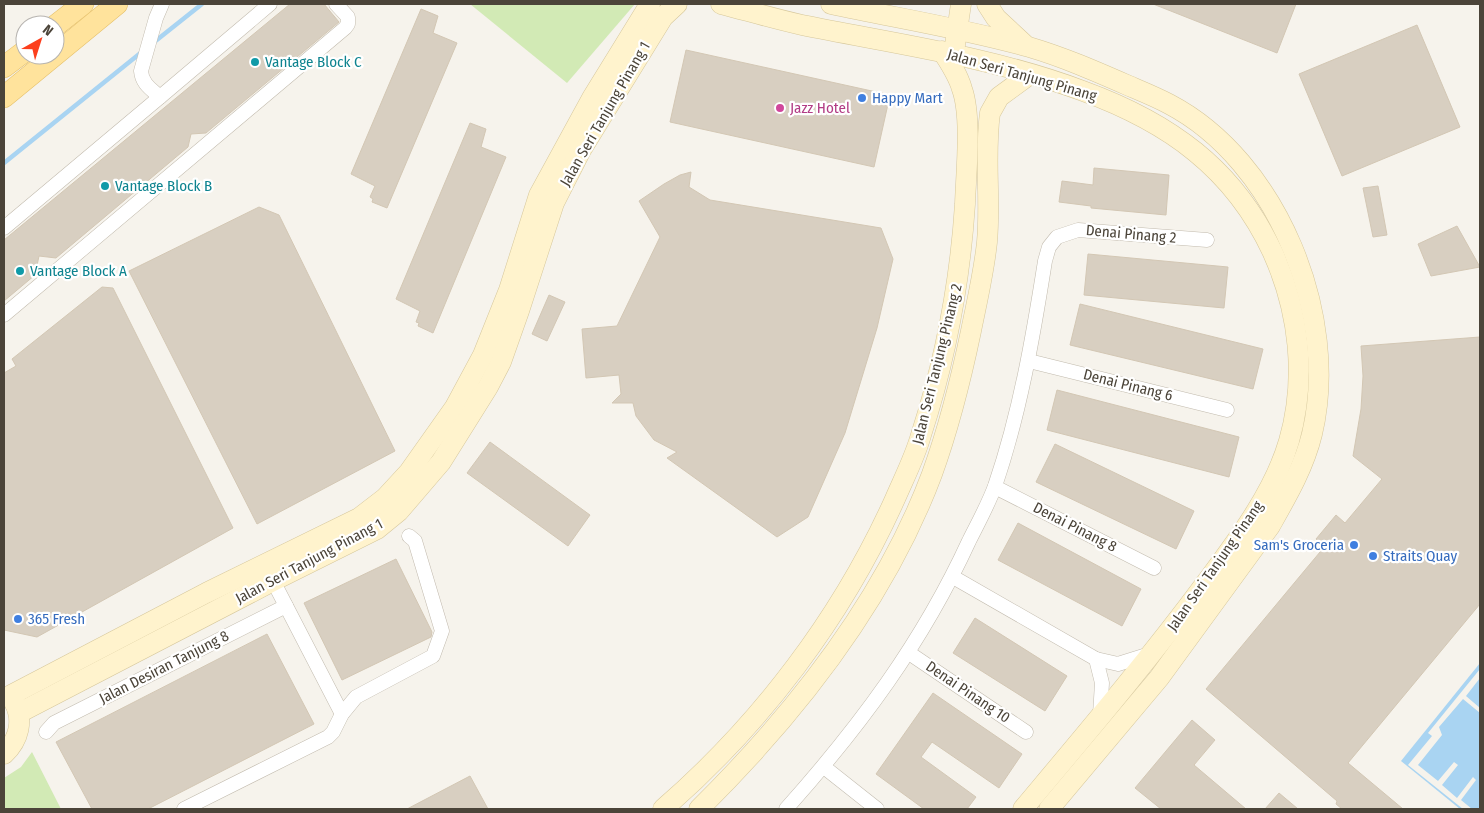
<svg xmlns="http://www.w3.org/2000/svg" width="1484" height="813" font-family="'Fira Sans Condensed',sans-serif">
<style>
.green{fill:#d2eab5}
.water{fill:#a9d4f2}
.pier{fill:#f6f3ec}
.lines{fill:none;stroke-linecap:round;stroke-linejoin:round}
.stream{stroke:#a9d4f2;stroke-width:4.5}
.building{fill:#d8cfc1;stroke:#d3c7b4}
.street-casing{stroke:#c2bbae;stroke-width:15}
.secondary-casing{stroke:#d6c79b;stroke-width:21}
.primary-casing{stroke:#e6c16a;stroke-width:22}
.street{stroke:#fff;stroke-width:14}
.secondary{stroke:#fff3cd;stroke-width:20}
.primary{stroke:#ffe39c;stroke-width:21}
.culture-dot{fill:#0f9aa8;stroke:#fff;stroke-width:2}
.shop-dot{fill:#3f7fe0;stroke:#fff;stroke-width:2}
.hotel-dot{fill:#d1479c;stroke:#fff;stroke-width:2}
.labels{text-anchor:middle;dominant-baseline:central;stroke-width:4.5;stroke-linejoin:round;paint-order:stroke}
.culture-label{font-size:15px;fill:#0d838f;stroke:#fff;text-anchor:start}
.street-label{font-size:15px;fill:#4b4439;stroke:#fff}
.shop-label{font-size:15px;fill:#366cbe;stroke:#fff;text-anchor:start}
.hotel-label{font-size:15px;fill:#b23c85;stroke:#fff;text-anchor:start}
</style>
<rect width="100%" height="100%" fill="#f6f3ec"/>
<g class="green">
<polygon points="470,4 635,4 567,83"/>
<polygon points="32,752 61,809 4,809 4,778 21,767"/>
</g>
<polygon class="water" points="1480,663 1480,809 1460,809 1401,761"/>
<polygon class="pier" points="1480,669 1480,678 1466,696 1480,708 1480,713 1463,699 1439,727 1442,735 1418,765 1438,781 1454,762 1458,765 1442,785 1457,798 1473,777 1476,780 1461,800 1472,809 1463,809 1408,765 1432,736 1428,733"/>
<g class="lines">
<g class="stream">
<polyline points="153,43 202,4"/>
<polyline points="4,163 143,51"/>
</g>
</g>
<g class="building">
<polygon points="290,4 324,4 339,22 206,133 191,134 188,147 56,258 39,256 35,275 4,301 4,240"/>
<polygon points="1153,4 1296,4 1277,53"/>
<polygon points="421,9 438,16 433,33 457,43 387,208 372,202 373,199 370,197 375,186 351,174"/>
<polygon points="1417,25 1460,127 1342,176 1299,74"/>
<polygon points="686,50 890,95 874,167 670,122"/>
<polygon points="470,123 486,129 481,147 506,157 433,333 418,326 419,323 416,322 420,311 396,299"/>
<polygon points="1094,168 1169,175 1166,215 1091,208 1091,206 1059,202 1062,181 1093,185"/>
<polygon points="691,172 689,187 710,200 881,228 893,259 877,328 845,433 808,517 777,537 667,458 677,452 654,440 636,416 633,403 612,403 621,394 619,375 586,378 582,329 617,326 660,237 639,201 664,184 680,175"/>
<polygon points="1378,186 1387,235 1373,237 1363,188"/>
<polygon points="259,207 279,215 395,451 257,524 129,271"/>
<polygon points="1457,226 1480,267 1431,276 1418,244"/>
<polygon points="1088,254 1228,267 1224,308 1084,295"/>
<polygon points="102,287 113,288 233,528 37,637 4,630 4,373 16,366 12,359"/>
<polygon points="549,295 565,302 547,341 532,334"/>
<polygon points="1080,304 1263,349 1253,389 1070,345"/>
<polygon points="1480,337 1480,604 1348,763 1403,809 1342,809 1336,804 1337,801 1206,689 1325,546 1316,539 1336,515 1345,523 1382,479 1353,456 1361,409 1363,376 1361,346"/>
<polygon points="1057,390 1239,437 1229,477 1047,430"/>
<polygon points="490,442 590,515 568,546 467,473"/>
<polygon points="1055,444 1194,511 1176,549 1036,482"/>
<polygon points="1018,523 1141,589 1122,626 998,560"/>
<polygon points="396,559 432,632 431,637 342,680 304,603"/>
<polygon points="975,618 1067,676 1045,711 953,653"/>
<polygon points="267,634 314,724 148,809 92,809 56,742"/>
<polygon points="933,693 1022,754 999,788 932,742 921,757 976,797 967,809 924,809 876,774"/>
<polygon points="1192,720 1215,740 1194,765 1246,809 1161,809 1135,788"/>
<polygon points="470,776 488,809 407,809"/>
<polygon points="1279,793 1298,809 1265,809"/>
</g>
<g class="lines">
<defs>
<g id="street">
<path d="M162,4L156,18L141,71C142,84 151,89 160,97L270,4"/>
<polyline points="4,228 160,97"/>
<polyline points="4,315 345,28 348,24 348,17 336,4"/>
<polyline points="1029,361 1227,410"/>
<polyline points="995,487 1154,568"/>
<polyline points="270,575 342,714"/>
<polyline points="953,577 1096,659 1118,664 1150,654"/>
<polyline points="909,653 1026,732"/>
<polyline points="1096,659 1102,683 1100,715"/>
<polyline points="46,732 54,723 286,606"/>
<polyline points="824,767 877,809"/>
<polyline points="184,809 328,737 333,732 342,714 356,697 433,656 442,631 415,541 409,536"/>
<path d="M786,809C860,726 922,643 969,541C978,523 988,505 995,486C1020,413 1033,337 1045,261L1049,247L1057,237L1078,230L1207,240"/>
</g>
<g id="secondary">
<path d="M721,4C748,11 775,19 802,25C896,44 993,57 1083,91C1168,122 1234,168 1273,253C1299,311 1307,378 1289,441C1274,493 1237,541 1205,584C1147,662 1085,735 1023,809"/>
<path d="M831,4C896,18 966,29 1029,47C1063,57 1095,71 1127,85C1141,91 1156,97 1169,104C1278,161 1340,317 1312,434C1304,467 1287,496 1270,526L1159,678L1049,809"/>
<polyline points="987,4 996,18 1024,44"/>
<polyline points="955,45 961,4"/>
<polyline points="11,695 206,593 359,518 385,498 409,472 455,407 483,355 509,290 539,195 592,98 650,4"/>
<polyline points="19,713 273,581 377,529 399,511 441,462 488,387 501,362 519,311 554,203 581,150 663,17 677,4"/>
<path d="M4,754C19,740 24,720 14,702"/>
<path d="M663,809C761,724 842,617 895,499C904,478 915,457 921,435C945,361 960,282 965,204C966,173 972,117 962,89C958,75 950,63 942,51"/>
<path d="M699,809C795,714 884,602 932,474C949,427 961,379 971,331C977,301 984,272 987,242C991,199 984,156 990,113L999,97L1029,75"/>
</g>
<g id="primary">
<polyline points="55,26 83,4"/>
<polyline points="4,67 25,51"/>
<polyline points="4,97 117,4"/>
</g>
</defs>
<use href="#street" class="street-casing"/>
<use href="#secondary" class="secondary-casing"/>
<use href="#primary" class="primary-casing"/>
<use href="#street" class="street"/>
<use href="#secondary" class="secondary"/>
<use href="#primary" class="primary"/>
</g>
<g class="culture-dot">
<circle cx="255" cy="62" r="5"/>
<circle cx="105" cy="186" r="5"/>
<circle cx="20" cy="271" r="5"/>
</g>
<g class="shop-dot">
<circle cx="862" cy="98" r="5"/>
<circle cx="1354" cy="545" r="5"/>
<circle cx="1373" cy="556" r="5"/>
<circle cx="18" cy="619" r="5"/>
</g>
<circle class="hotel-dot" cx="780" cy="108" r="5"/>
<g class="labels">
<g class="culture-label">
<text x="265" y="62">Vantage Block C</text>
<text x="115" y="186">Vantage Block B</text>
<text x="30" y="271">Vantage Block A</text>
</g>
<g class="street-label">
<text transform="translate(1022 75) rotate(16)">Jalan Seri Tanjung Pinang</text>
<text transform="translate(605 114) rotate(-60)">Jalan Seri Tanjung Pinang 1</text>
<text transform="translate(1131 234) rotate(5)">Denai Pinang 2</text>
<text transform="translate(937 364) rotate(-76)">Jalan Seri Tanjung Pinang 2</text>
<text transform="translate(1128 385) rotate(14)">Denai Pinang 6</text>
<text transform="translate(1075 527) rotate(27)">Denai Pinang 8</text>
<text transform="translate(309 561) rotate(-28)">Jalan Seri Tanjung Pinang 1</text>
<text transform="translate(1215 566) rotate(-55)">Jalan Seri Tanjung Pinang</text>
<text transform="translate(164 667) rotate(-27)">Jalan Desiran Tanjung 8</text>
<text transform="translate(968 692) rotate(34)">Denai Pinang 10</text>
</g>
<g class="shop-label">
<text x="872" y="98">Happy Mart</text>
<text x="1344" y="545" text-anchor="end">Sam's Groceria</text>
<text x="1383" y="556">Straits Quay</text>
<text x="28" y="619">365 Fresh</text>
</g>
<g class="hotel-label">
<text x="790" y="108">Jazz Hotel</text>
</g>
</g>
<rect width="1484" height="813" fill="none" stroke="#4b4439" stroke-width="10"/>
<g transform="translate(40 40) rotate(39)"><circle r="24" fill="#ffffff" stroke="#b7b4b0"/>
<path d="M0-4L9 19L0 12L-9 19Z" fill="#fc3f1d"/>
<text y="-8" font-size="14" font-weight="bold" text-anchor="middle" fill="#4b4439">N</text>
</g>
</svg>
